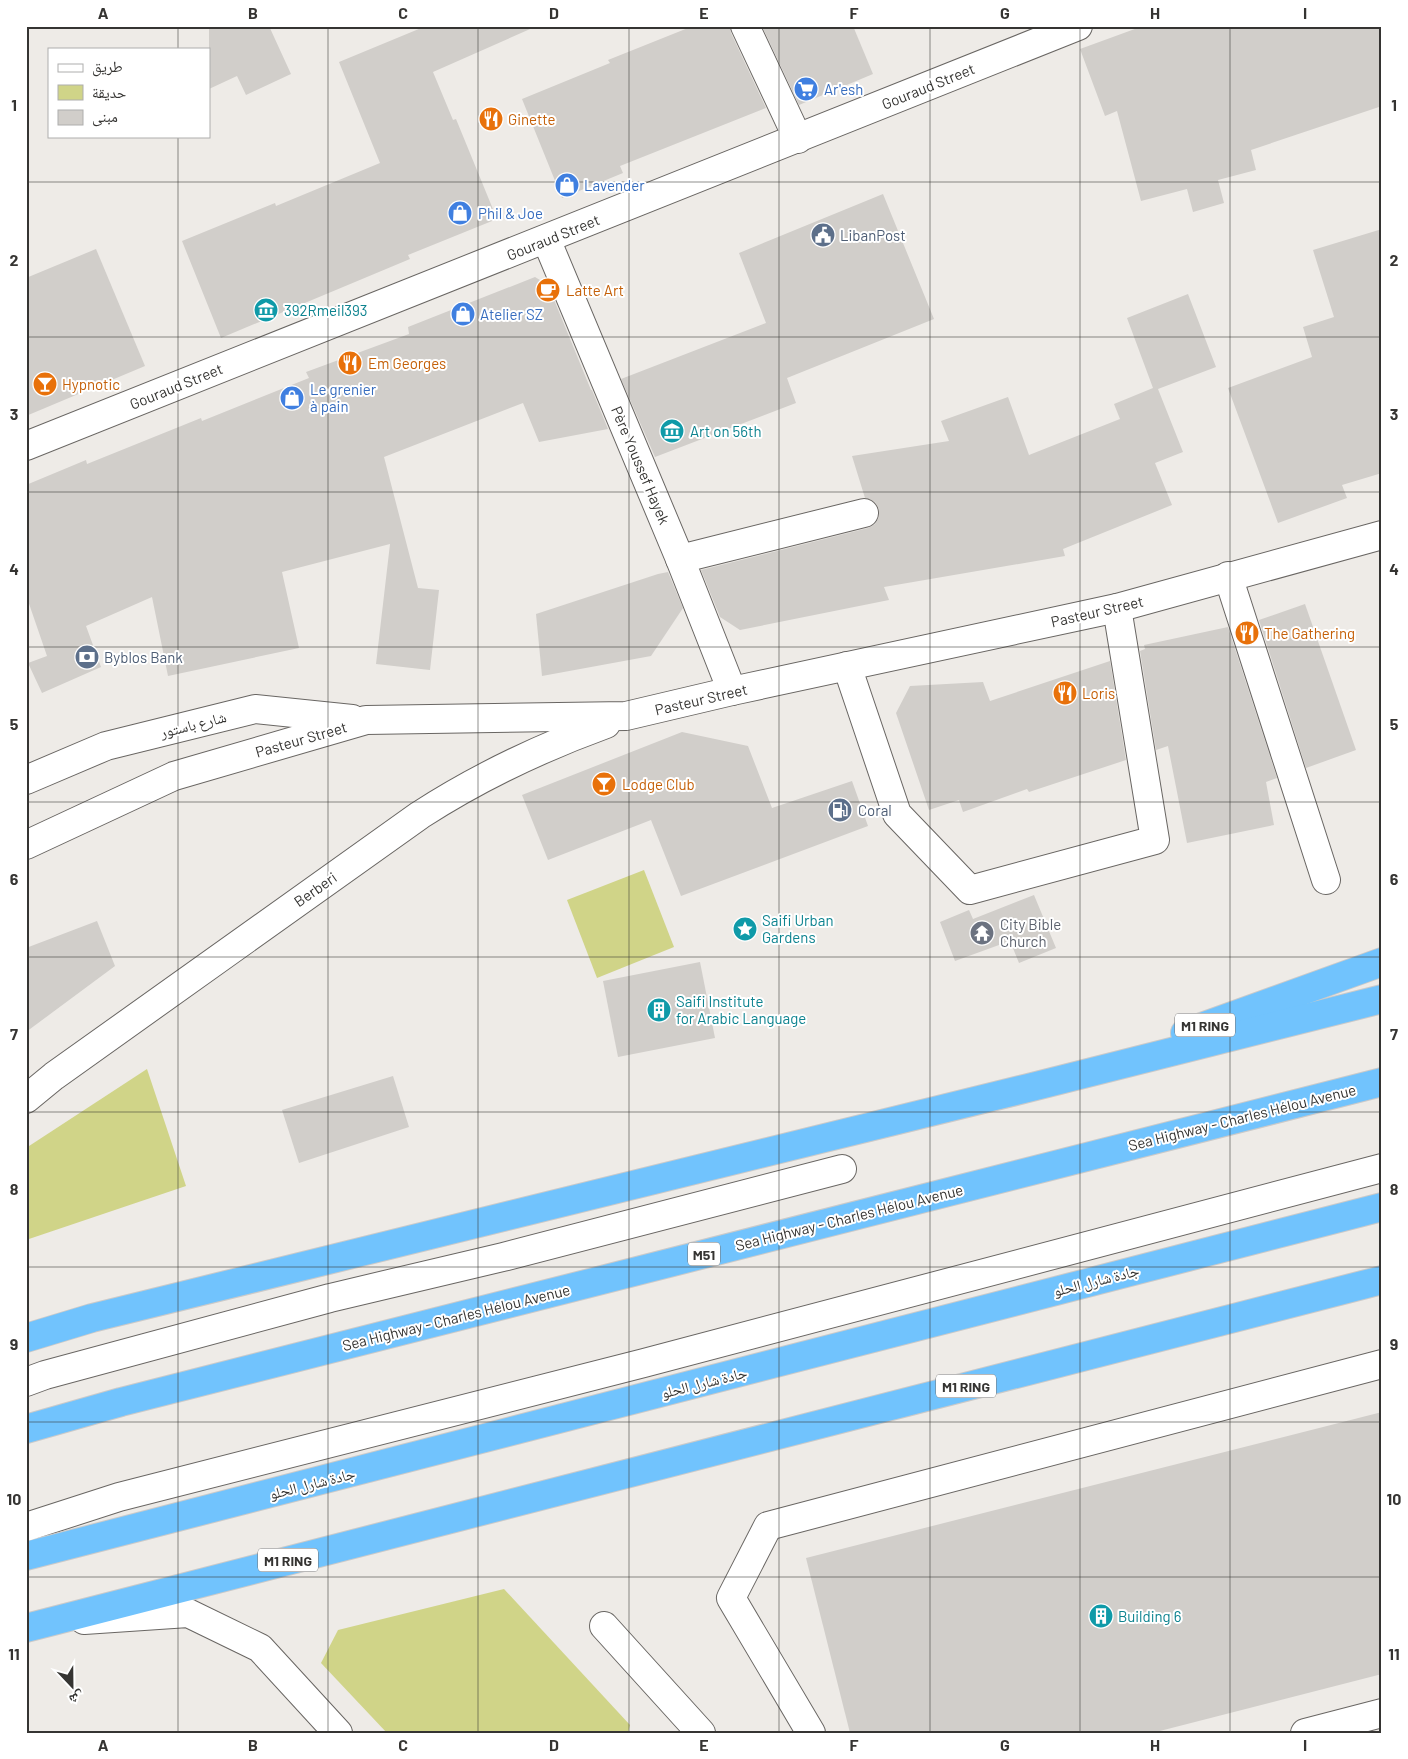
<svg xmlns="http://www.w3.org/2000/svg" width="1408" height="1759" font-family="Barlow,'Noto Naskh Arabic',sans-serif">
<style>
.green{fill:#d0d488}
.building{fill:#d1ceca}
.lines{fill:none;stroke-linecap:round;stroke-linejoin:round}
.minor-casing{stroke:#696663;stroke-width:30}
.highway-casing{stroke:#cacaca;stroke-width:30}
.minor{stroke:#fff;stroke-width:28}
.highway{stroke:#71c3fd;stroke-width:28}
.grid{fill:none;stroke:#353432;stroke-width:1;stroke-opacity:0.55}
.labels{text-anchor:middle;dominant-baseline:central;stroke-width:4;stroke-linejoin:round;paint-order:stroke}
.shield{fill:#fff;stroke:#727170;stroke-width:1}
.shield-label{font-size:14px;font-weight:bold;fill:#353432}
.street-label{font-size:15px;fill:#353432;stroke:#fff}
.shop-label{font-size:15px;fill:#366cbe;stroke:#fff;text-anchor:start}
.food-label{font-size:15px;fill:#c56008;stroke:#fff;text-anchor:start}
.service-label{font-size:15px;fill:#4e5e75;stroke:#fff;text-anchor:start}
.culture-label{font-size:15px;fill:#0d838f;stroke:#fff;text-anchor:start}
.worship-label{font-size:15px;fill:#5b616d;stroke:#fff;text-anchor:start}
.neatline{fill:none;stroke:#353432;stroke-width:2}
.grid-label{font-size:16px;text-anchor:middle;font-weight:bold;fill:#353432}
</style>
<rect width="100%" height="100%" fill="#eeebe7"/>
<g class="green">
<polygon points="644,870 674,947 597,978 567,900"/>
<polygon points="147,1069 186,1186 26,1240 26,1148"/>
<polygon points="504,1589 630,1725 628,1733 387,1733 321,1663 338,1630"/>
</g>
<g class="building">
<polygon points="209,26 269,26 291,74 246,95 237,76 209,89"/>
<polygon points="426,26 537,26 433,72 453,120 456,119 497,219 408,255 410,259 221,338 182,241 275,203 276,206 380,163 339,62"/>
<polygon points="693,26 730,26 731,33 766,108 620,166 623,173 562,198 522,99 610,63 608,60"/>
<polygon points="762,26 853,26 873,74 799,105"/>
<polygon points="1143,26 1382,26 1382,106 1251,150 1256,170 1218,180 1224,203 1193,212 1187,189 1141,201 1117,111 1105,116 1080,49"/>
<polygon points="883,194 934,319 787,378 796,403 655,457 621,379 766,323 739,253"/>
<polygon points="1382,229 1382,473 1342,485 1347,498 1278,523 1228,388 1312,357 1303,327 1334,317 1313,250"/>
<polygon points="96,249 145,366 26,416 26,278"/>
<polygon points="535,277 548,285 591,390 592,390 608,429 539,442 523,403 384,457 418,588 439,590 430,670 376,664 390,544 282,572 299,648 168,676 152,597 86,626 101,667 42,693 28,663 47,656 26,595 26,485 86,460 87,464 201,418 202,421 309,378 306,372 409,334 408,327"/>
<polygon points="1188,294 1216,367 1158,389 1183,452 1155,463 1172,505 1063,549 1065,556 884,587 889,600 740,630 720,617 701,570 868,528 875,524 879,517 879,509 875,502 865,498 852,456 949,441 941,421 1008,397 1029,455 1120,419 1114,404 1153,388 1127,318"/>
<polygon points="668,572 683,608 651,656 542,676 536,614 658,574"/>
<polygon points="1305,604 1356,750 1306,768 1259,620"/>
<polygon points="1228,627 1277,778 1266,782 1274,825 1187,843 1168,746 1156,750 1140,651 1145,649 1144,645"/>
<polygon points="1110,661 1126,760 1029,792 1027,789 963,812 959,800 929,810 896,713 910,686 983,682 990,701"/>
<polygon points="682,732 748,746 772,808 852,781 868,826 681,896 651,820 548,860 522,795"/>
<polygon points="1034,895 1056,948 1019,963 1010,941 955,961 940,922 969,910 973,919"/>
<polygon points="97,921 115,966 26,1032 26,948"/>
<polygon points="700,962 715,1038 618,1057 603,981"/>
<polygon points="393,1076 409,1127 299,1163 282,1110"/>
<polygon points="1382,1412 1382,1674 1152,1733 850,1733 806,1558"/>
</g>
<g class="lines">
<defs>
<g id="minor">
<polyline points="745,26 798,139"/>
<polyline points="546,239 680,559 732,691"/>
<polyline points="26,446 1078,26"/>
<polyline points="680,559 864,513"/>
<polyline points="1228,576 1326,880"/>
<polyline points="847,666 897,814 970,890 1155,840 1117,608"/>
<polyline points="26,780 106,746 255,709 352,719"/>
<polyline points="26,845 174,776 366,720 626,716 732,691 1117,608 1382,535"/>
<path d="M26,1099L54,1076L420,815C479,777 540,748 606,724"/>
<polyline points="26,1382 45,1375 330,1298 503,1257 842,1169"/>
<polyline points="26,1527 119,1497 644,1363 1382,1168"/>
<polyline points="84,1620 188,1613 260,1648 338,1733"/>
<polyline points="604,1626 701,1733"/>
<polyline points="811,1733 731,1598 768,1526 1382,1364"/>
<polyline points="1305,1733 1382,1713"/>
</g>
<g id="highway">
<polyline points="1185,1033 1382,962"/>
<polyline points="26,1338 92,1318 1028,1088 1382,999"/>
<polyline points="26,1429 121,1402 1382,1082"/>
<polyline points="26,1556 1382,1207"/>
<polyline points="26,1628 1382,1280"/>
</g>
</defs>
<use href="#minor" class="minor-casing"/>
<use href="#highway" class="highway-casing"/>
<use href="#minor" class="minor"/>
<use href="#highway" class="highway"/>
</g>
<path class="grid" d="M178,26V49M328,26V1733M478,26V1733M629,26V1733M779,26V1733M930,26V1733M1080,26V1733M1230,26V1733M178,136V1733M26,182H1382M26,337H1382M26,492H1382M26,647H1382M26,802H1382M26,957H1382M26,1112H1382M26,1267H1382M26,1422H1382M26,1577H1382"/>
<defs>
<symbol id="supermarket-disc" viewBox="-11 -11 22 22"><circle r="9.5" fill="#3f7fe0" stroke="#fff"/><path d="M-6-5.5h2.5l.6 2H6L4.5 2H-2.5L-4.4-4H-6ZM-1.5 3.2a1.3 1.3 0 1 0 .1 0ZM3 3.2a1.3 1.3 0 1 0 .1 0Z" fill="#fff"/></symbol>
<symbol id="restaurant-disc" viewBox="-11 -11 22 22"><circle r="9.5" fill="#e8710a" stroke="#fff"/><path d="M-5-6h1v4h1v-4h1v4h1v-4h1v5L-1.5 .5V6h-2V.5L-5-1ZM5-6V6H3V1.5H1.5Q1.5-4 5-6Z" fill="#fff"/></symbol>
<symbol id="shop-disc" viewBox="-11 -11 22 22"><circle r="9.5" fill="#3f7fe0" stroke="#fff"/><path d="M-5-2.5h2.3a2.7 3.5 0 0 1 5.4 0H5L5.5 6h-11ZM-1.5-2.5h3a1.5 2.3 0 0 0-3 0Z" fill="#fff"/></symbol>
<symbol id="civic-disc" viewBox="-11 -11 22 22"><circle r="9.5" fill="#5c6f8a" stroke="#fff"/><path d="M-.6-6.5H3V-4.5H.6V-3L4-1V1h2V6H-6V1h2V-1L-.6-3ZM-1.2 2.5V6h2.4V2.5Z" fill="#fff"/></symbol>
<symbol id="cafe-disc" viewBox="-11 -11 22 22"><circle r="9.5" fill="#e8710a" stroke="#fff"/><path d="M-5.5-4.5H6V0H3Q3 3.5 0 3.5H-2.5Q-5.5 3.5-5.5 0ZM3-3.2v2h1.7v-2ZM-6 4.5H4V6H-6Z" fill="#fff"/></symbol>
<symbol id="museum-disc" viewBox="-11 -11 22 22"><circle r="9.5" fill="#0f9aa8" stroke="#fff"/><path d="M0-6L6-3V-2H-6V-3ZM-5-1h2V3h-2ZM-1-1h2V3h-2ZM3-1h2V3H3ZM-6 4H6V6H-6Z" fill="#fff"/></symbol>
<symbol id="bar-disc" viewBox="-11 -11 22 22"><circle r="9.5" fill="#e8710a" stroke="#fff"/><path d="M-6-5H6L.8 .8V4.5H3.5V6h-7V4.5H-.8V.8Z" fill="#fff"/></symbol>
<symbol id="bank-disc" viewBox="-11 -11 22 22"><circle r="9.5" fill="#5c6f8a" stroke="#fff"/><path d="M-6-4H6V4H-6ZM0-2.3a2.3 2.3 0 1 0 0 4.6a2.3 2.3 0 1 0 0-4.6Z" fill="#fff"/></symbol>
<symbol id="fuel-disc" viewBox="-11 -11 22 22"><circle r="9.5" fill="#5c6f8a" stroke="#fff"/><path d="M-5.5-6h7V0h2V4h1.3V-2.5L3-4.5l.8-.8L6-3V5H2.5V1h-1V6h-7ZM-4.2-4.7v3.2H.2V-4.7Z" fill="#fff"/></symbol>
<symbol id="sight-disc" viewBox="-11 -11 22 22"><circle r="9.5" fill="#0f9aa8" stroke="#fff"/><path d="M0-6L1.8-2.2L6-1.7L2.9 1.2L3.7 5.4L0 3.3L-3.7 5.4L-2.9 1.2L-6-1.7L-1.8-2.2Z" fill="#fff"/></symbol>
<symbol id="temple-disc" viewBox="-11 -11 22 22"><circle r="9.5" fill="#6b7280" stroke="#fff"/><path d="M0-6L5-2H3V0L6.5 2.5H4V6H1.5V3h-3V6H-4V2.5H-6.5L-3 0V-2H-5Z" fill="#fff"/></symbol>
<symbol id="building-disc" viewBox="-11 -11 22 22"><circle r="9.5" fill="#0f9aa8" stroke="#fff"/><path d="M-4-6H4V6H1V3H-1V6H-4ZM-2.5-4.3h1.7v1.8h-1.7ZM.8-4.3h1.7v1.8H.8ZM-2.5-1h1.7V.8h-1.7ZM.8-1h1.7V.8H.8Z" fill="#fff"/></symbol>
</defs>
<g fill-rule="evenodd">
<use href="#supermarket-disc" x="792" y="75" width="28" height="28"/>
<use href="#restaurant-disc" x="477" y="105" width="28" height="28"/>
<use href="#shop-disc" x="553" y="171" width="28" height="28"/>
<use href="#shop-disc" x="446" y="199" width="28" height="28"/>
<use href="#civic-disc" x="809" y="221" width="28" height="28"/>
<use href="#cafe-disc" x="534" y="276" width="28" height="28"/>
<use href="#museum-disc" x="252" y="296" width="28" height="28"/>
<use href="#shop-disc" x="449" y="300" width="28" height="28"/>
<use href="#restaurant-disc" x="336" y="349" width="28" height="28"/>
<use href="#bar-disc" x="31" y="370" width="28" height="28"/>
<use href="#shop-disc" x="278" y="384" width="28" height="28"/>
<use href="#museum-disc" x="658" y="417" width="28" height="28"/>
<use href="#restaurant-disc" x="1233" y="619" width="28" height="28"/>
<use href="#bank-disc" x="73" y="643" width="28" height="28"/>
<use href="#restaurant-disc" x="1051" y="679" width="28" height="28"/>
<use href="#bar-disc" x="590" y="770" width="28" height="28"/>
<use href="#fuel-disc" x="826" y="796" width="28" height="28"/>
<use href="#sight-disc" x="731" y="915" width="28" height="28"/>
<use href="#temple-disc" x="968" y="919" width="28" height="28"/>
<use href="#building-disc" x="645" y="996" width="28" height="28"/>
<use href="#building-disc" x="1087" y="1602" width="28" height="28"/>
</g>
<g class="labels">
<g class="shield">
<rect x="1175" y="1013.5" width="60" height="23" rx="4"/>
<rect x="688" y="1242.5" width="32" height="23" rx="4"/>
<rect x="936" y="1374.5" width="60" height="23" rx="4"/>
<rect x="258" y="1548.5" width="60" height="23" rx="4"/>
</g>
<g class="shield-label">
<text x="1205" y="1025">M1 RING</text>
<text x="704" y="1254">M51</text>
<text x="966" y="1386">M1 RING</text>
<text x="288" y="1560">M1 RING</text>
</g>
<g class="street-label">
<text transform="translate(928 86) rotate(-22)">Gouraud Street</text>
<text transform="translate(553 237) rotate(-22)">Gouraud Street</text>
<text transform="translate(176 386) rotate(-22)">Gouraud Street</text>
<text transform="translate(641 465) rotate(67)">Père Youssef Hayek</text>
<text transform="translate(1097 611) rotate(-13)">Pasteur Street</text>
<text transform="translate(701 699) rotate(-13)">Pasteur Street</text>
<text transform="translate(193 724) rotate(-14)">شارع باستور</text>
<text transform="translate(301 739) rotate(-16)">Pasteur Street</text>
<text transform="translate(315 889) rotate(-35)">Berberi</text>
<text transform="translate(1242 1117) rotate(-14)">Sea Highway - Charles Hélou Avenue</text>
<text transform="translate(849 1217) rotate(-14)">Sea Highway - Charles Hélou Avenue</text>
<text transform="translate(1096 1280) rotate(-14)">جادة شارل الحلو</text>
<text transform="translate(456 1317) rotate(-14)">Sea Highway - Charles Hélou Avenue</text>
<text transform="translate(704 1382) rotate(-14)">جادة شارل الحلو</text>
<text transform="translate(312 1483) rotate(-14)">جادة شارل الحلو</text>
</g>
<g class="shop-label">
<text x="824" y="89">Ar'esh</text>
<text x="584" y="185">Lavender</text>
<text x="478" y="213">Phil &amp; Joe</text>
<text x="480" y="314">Atelier SZ</text>
<text x="310" y="389">Le grenier<tspan x="310" dy="17">à pain</tspan></text>
</g>
<g class="food-label">
<text x="508" y="119">Ginette</text>
<text x="566" y="290">Latte Art</text>
<text x="368" y="363">Em Georges</text>
<text x="62" y="384">Hypnotic</text>
<text x="1264" y="633">The Gathering</text>
<text x="1082" y="693">Loris</text>
<text x="622" y="784">Lodge Club</text>
</g>
<g class="service-label">
<text x="840" y="235">LibanPost</text>
<text x="104" y="657">Byblos Bank</text>
<text x="858" y="810">Coral</text>
</g>
<g class="culture-label">
<text x="284" y="310">392Rmeil393</text>
<text x="690" y="431">Art on 56th</text>
<text x="762" y="920">Saifi Urban<tspan x="762" dy="17">Gardens</tspan></text>
<text x="676" y="1001">Saifi Institute<tspan x="676" dy="17">for Arabic Language</tspan></text>
<text x="1118" y="1616">Building 6</text>
</g>
<g class="worship-label">
<text x="1000" y="924">City Bible<tspan x="1000" dy="17">Church</tspan></text>
</g>
</g>
<rect width="1408" height="1759" fill="none" stroke="#ffffff" stroke-width="55"/>
<rect x="48" y="48" width="162" height="90" fill="#ffffff" stroke="#aeaead"/>
<rect x="58" y="64" width="25" height="8" fill="#ffffff" stroke="#aeaead"/>
<text x="92" y="72" font-size="15" fill="#353432">طريق</text>
<rect x="58" y="85" width="25" height="15" fill="#d0d488" stroke="#aeaead"/>
<text x="92" y="98" font-size="15" fill="#353432">حديقة</text>
<rect x="58" y="110" width="25" height="15" fill="#d1ceca" stroke="#aeaead"/>
<text x="92" y="122" font-size="15" fill="#353432">مبنى</text>
<g transform="translate(72 1686) rotate(158)" stroke="#ffffff" stroke-width="4" paint-order="stroke">
<path d="M0-4L9 19L0 12L-9 19Z" fill="#353432"/>
<text y="-8" font-size="14" font-weight="bold" text-anchor="middle" fill="#353432">ش</text>
</g>
<rect x="28" y="28" width="1352" height="1704" class="neatline"/>
<g class="grid-label">
<text x="103" y="19">A</text>
<text x="253" y="19">B</text>
<text x="403" y="19">C</text>
<text x="554" y="19">D</text>
<text x="704" y="19">E</text>
<text x="854" y="19">F</text>
<text x="1005" y="19">G</text>
<text x="1155" y="19">H</text>
<text x="1305" y="19">I</text>
<text x="14" y="111">1</text>
<text x="1394" y="111">1</text>
<text x="14" y="266">2</text>
<text x="1394" y="266">2</text>
<text x="14" y="420">3</text>
<text x="1394" y="420">3</text>
<text x="14" y="575">4</text>
<text x="1394" y="575">4</text>
<text x="14" y="730">5</text>
<text x="1394" y="730">5</text>
<text x="14" y="885">6</text>
<text x="1394" y="885">6</text>
<text x="14" y="1040">7</text>
<text x="1394" y="1040">7</text>
<text x="14" y="1195">8</text>
<text x="1394" y="1195">8</text>
<text x="14" y="1350">9</text>
<text x="1394" y="1350">9</text>
<text x="14" y="1505">10</text>
<text x="1394" y="1505">10</text>
<text x="14" y="1660">11</text>
<text x="1394" y="1660">11</text>
<text x="103" y="1751">A</text>
<text x="253" y="1751">B</text>
<text x="403" y="1751">C</text>
<text x="554" y="1751">D</text>
<text x="704" y="1751">E</text>
<text x="854" y="1751">F</text>
<text x="1005" y="1751">G</text>
<text x="1155" y="1751">H</text>
<text x="1305" y="1751">I</text>
</g>
</svg>
